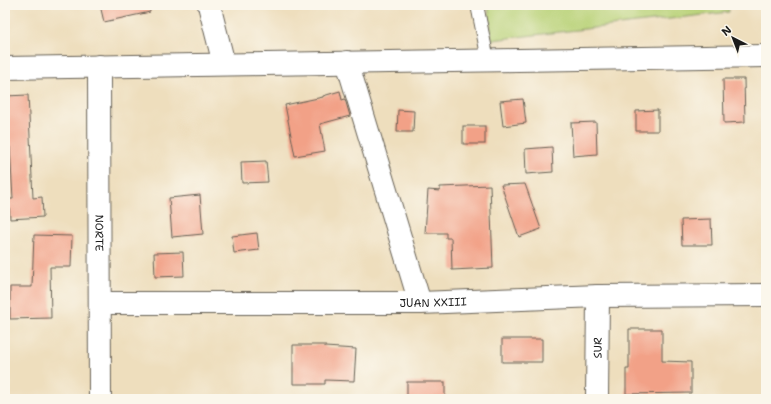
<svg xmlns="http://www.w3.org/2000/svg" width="771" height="404" font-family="'Shantell Sans',sans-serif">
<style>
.green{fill:#b8d176;stroke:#6a7649}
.building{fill:#f2a187}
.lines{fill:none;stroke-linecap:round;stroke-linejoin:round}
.lane-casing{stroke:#666054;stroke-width:14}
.street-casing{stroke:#666054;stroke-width:24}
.lane{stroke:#fff;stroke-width:12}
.street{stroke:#fff;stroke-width:22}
.labels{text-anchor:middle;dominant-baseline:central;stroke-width:3;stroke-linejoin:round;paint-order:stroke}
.street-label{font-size:11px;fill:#1c1c1c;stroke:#fbf7ec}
</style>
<rect width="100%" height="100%" fill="#fbf7ec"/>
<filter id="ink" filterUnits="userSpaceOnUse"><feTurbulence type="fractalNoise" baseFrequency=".025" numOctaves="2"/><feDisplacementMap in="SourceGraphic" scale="8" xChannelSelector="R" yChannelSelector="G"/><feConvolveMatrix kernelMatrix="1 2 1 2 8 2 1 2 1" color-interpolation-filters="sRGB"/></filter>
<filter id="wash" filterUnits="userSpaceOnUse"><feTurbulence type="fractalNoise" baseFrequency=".012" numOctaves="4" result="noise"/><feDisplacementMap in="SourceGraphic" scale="16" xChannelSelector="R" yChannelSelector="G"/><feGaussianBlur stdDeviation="0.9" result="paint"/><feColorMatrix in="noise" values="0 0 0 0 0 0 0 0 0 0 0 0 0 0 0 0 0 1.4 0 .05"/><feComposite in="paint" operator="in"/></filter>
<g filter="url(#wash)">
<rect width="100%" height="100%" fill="#eedebd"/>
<polygon class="green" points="488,5 728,5 729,12 492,40"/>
<g id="blocks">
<g class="building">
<polygon points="100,5 149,5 150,12 104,22"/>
<polygon points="723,79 744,79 745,122 724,123"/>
<polygon points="340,91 342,100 345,99 350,116 320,124 325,151 295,156 285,105 323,97 323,96"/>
<polygon points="28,95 33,198 42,197 43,217 10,219 9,199 13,199 10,147 5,148 5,96"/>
<polygon points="523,99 526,123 503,126 500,101"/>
<polygon points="398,110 414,111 413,132 397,132"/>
<polygon points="658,110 658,131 636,131 636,111"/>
<polygon points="596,122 597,154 573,156 571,123"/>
<rect x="463" y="126" width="22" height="18"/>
<polygon points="552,147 553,172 526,174 525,149"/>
<polygon points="266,161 268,182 242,183 241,162"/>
<polygon points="525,184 541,229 519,237 501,185"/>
<polygon points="490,185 493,268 452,270 451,238 446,238 446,233 425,233 428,190 440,191 440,187"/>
<polygon points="200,195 203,234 172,237 169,198"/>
<polygon points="711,219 712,245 682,245 681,220"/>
<polygon points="257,233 259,250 234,253 232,236"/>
<polygon points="34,235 72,236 71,267 50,267 51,318 10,319 10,287 32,287"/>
<polygon points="183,252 184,276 155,277 154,253"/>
<polygon points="629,329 662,329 662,361 691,362 691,393 626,394 626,369 629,369"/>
<rect x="502" y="339" width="40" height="23"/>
<polygon points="293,345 325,345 325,347 356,349 354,381 325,380 325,384 293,384"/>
<rect x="407" y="382" width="38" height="17"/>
</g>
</g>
</g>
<g filter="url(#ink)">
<use href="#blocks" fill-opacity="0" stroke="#666054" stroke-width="1"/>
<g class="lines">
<defs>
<polyline id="lane" points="477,5 488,60"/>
<g id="street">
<polyline points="209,5 224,64"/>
<polyline points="347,62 420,303"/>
<path id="s1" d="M99,66L100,399"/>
<polyline points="5,68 766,56"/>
<path id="s2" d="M100,303H420L598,296L766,295"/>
<path id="s3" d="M597,399L598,296"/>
</g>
</defs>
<use href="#lane" class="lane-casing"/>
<use href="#street" class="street-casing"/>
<use href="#lane" class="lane"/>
<use href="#street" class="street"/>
</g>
</g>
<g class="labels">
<g class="street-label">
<text stroke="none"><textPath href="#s1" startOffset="167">NORTE</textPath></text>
<text stroke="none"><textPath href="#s2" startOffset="333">JUAN XXIII</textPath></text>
<text stroke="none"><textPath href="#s3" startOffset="51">SUR</textPath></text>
</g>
</g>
<rect width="771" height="404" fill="none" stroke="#fbf7ec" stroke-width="20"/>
<g transform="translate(733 38) rotate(318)" stroke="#fbf7ec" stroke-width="3" paint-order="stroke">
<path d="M0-3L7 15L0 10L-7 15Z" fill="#1c1c1c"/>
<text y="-6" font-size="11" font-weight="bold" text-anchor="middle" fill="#1c1c1c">N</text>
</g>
</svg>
